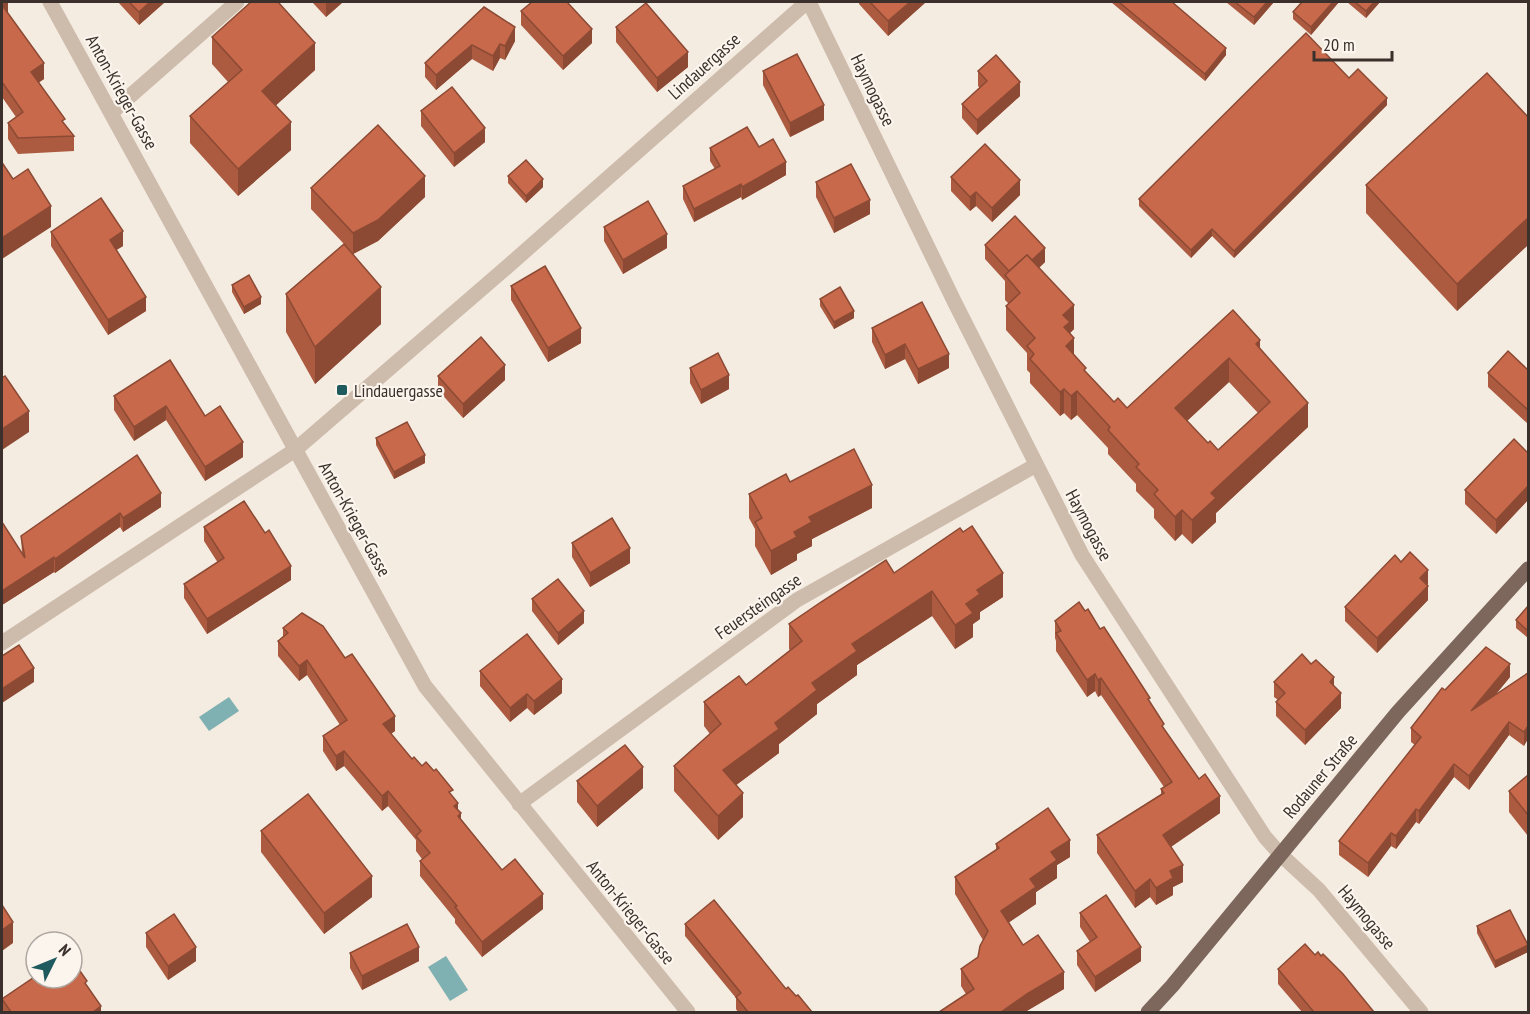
<svg xmlns="http://www.w3.org/2000/svg" width="1530" height="1014" font-family="'PT Sans Narrow',sans-serif">
<style>
.water{fill:#7fb0b2}
.lines{fill:none;stroke-linecap:round;stroke-linejoin:round}
.minor{stroke:#cdbbac;stroke-width:15}
.major{stroke:#7d675c;stroke-width:15}
.wall{fill:#ac5a40;fill-rule:evenodd}
.shaded-wall{fill:#8c4a34}
.building{fill:#c8694b;stroke:#8c4a34;stroke-width:1.5;fill-rule:evenodd}
.poi-dot{fill:#1f5a5e;stroke:#fbf5ee;stroke-width:2}
.labels{text-anchor:middle;dominant-baseline:central;stroke-width:4.5;stroke-linejoin:round;paint-order:stroke}
.street-label{font-size:18px;fill:#3b302b;stroke:#fbf5ee}
.poi-label{font-size:18px;fill:#3b302b;stroke:#fbf5ee;text-anchor:start}
</style>
<rect width="100%" height="100%" fill="#f4ebe1"/>
<g class="water">
<polygon points="229,697 239,711 209,731 199,717"/>
<polygon points="446,956 468,990 450,1001 428,967"/>
</g>
<g class="lines">
<g class="minor">
<polyline points="50,2 425,686 688,1012"/>
<polyline points="809,2 955,303 1082,555 1265,837 1280,854 1319,890 1421,1012"/>
<polyline points="112,112 237,2"/>
<polyline points="2,643 295,450 507,267 807,2"/>
<polyline points="519,804 797,600 1036,465"/>
</g>
<polyline class="major" points="1148,1012 1172,986 1398,712 1528,569"/>
</g>
<g class="wall">
<polygon points="2,2 8,2 8,14 44,79 39,82 65,125 74,136 74,151 18,154 8,139 8,123 16,117 2,97"/>
<polygon points="118,2 165,2 139,25"/>
<polygon points="312,2 343,2 326,17"/>
<polygon points="859,2 926,2 888,36 859,4"/>
<polygon points="1111,2 1172,2 1226,55 1205,81"/>
<polygon points="1226,2 1274,2 1254,25"/>
<polygon points="1339,2 1311,35 1293,19 1293,12"/>
<polygon points="1347,2 1380,2 1366,18"/>
<polygon points="484,7 515,41 505,60 500,58 493,71 472,59 436,90 425,77 425,63"/>
<polygon points="521,11 592,43 563,70 521,25"/>
<polygon points="616,27 688,67 657,92 616,42"/>
<polygon points="212,37 315,70 275,106 291,150 238,196 190,143 190,116 228,82 212,64"/>
<polygon points="763,71 824,120 790,137 763,85"/>
<polygon points="978,71 1020,96 977,135 962,118 962,104 980,88 978,86"/>
<polygon points="1349,78 1387,105 1234,258 1212,236 1191,258 1139,206 1139,199"/>
<polygon points="421,111 485,142 454,167 421,126"/>
<polygon points="1528,117 1528,245 1457,311 1366,213 1366,185"/>
<polygon points="759,147 786,175 742,200 741,197 694,222 683,199 683,186 715,169 710,161 710,148"/>
<polygon points="508,176 543,187 526,203 508,183"/>
<polygon points="951,177 1020,195 992,222 976,206 970,211 951,191"/>
<polygon points="816,182 870,214 834,233 816,197"/>
<polygon points="311,188 425,197 378,241 353,254 381,324 315,384 286,332 286,294 344,244 311,209"/>
<polygon points="604,227 667,248 623,274 604,241"/>
<polygon points="51,232 123,246 116,250 146,311 108,335 51,246"/>
<path d="M985,245L1045,262L1039,268L1074,329L1070,333L1074,355L1086,372L1114,402L1127,408L1233,310L1260,349L1308,427L1216,513V522L1192,544L1182,534L1175,541L1154,518V509L1136,491V484L1108,454V448L1077,415L1071,420L1064,413L1060,416L1030,383V373L1027,370V353L1006,330V306L1009,304L1005,300V281L985,259ZM1229,382L1258,413L1218,450L1208,443L1187,421Z"/>
<polygon points="232,285 261,304 244,314 232,292"/>
<polygon points="511,286 581,343 548,362 511,300"/>
<polygon points="820,299 854,318 834,329 820,306"/>
<polygon points="922,302 949,368 918,384 905,359 885,369 872,342 872,328"/>
<polygon points="170,360 205,416 243,457 205,481 166,420 134,441 114,410 114,396"/>
<polygon points="690,368 729,389 701,404 690,383"/>
<polygon points="1528,370 1528,424 1488,387 1488,373"/>
<polygon points="438,376 505,380 463,418 438,390"/>
<polygon points="376,438 425,463 394,479 376,445"/>
<polygon points="1528,453 1528,500 1496,534 1465,504 1465,490"/>
<polygon points="137,455 161,507 123,532 120,527 55,573 54,572 2,605 2,522 22,553 21,536"/>
<polygon points="790,482 872,508 812,539 812,546 797,554 797,560 771,575 755,546 755,529 749,518 749,494"/>
<polygon points="204,527 265,533 291,580 207,634 184,598 184,584 218,563 204,541"/>
<polygon points="572,543 630,563 590,587 572,557"/>
<polygon points="1401,562 1428,584 1427,585 1428,600 1377,653 1345,621 1345,607"/>
<polygon points="894,573 1003,597 980,612 980,619 973,624 973,637 955,649 932,616 857,665 857,675 817,704 817,714 779,744 779,753 736,785 743,817 718,840 674,791 674,766 710,734 704,726 704,702 746,685 790,650 789,649 789,624"/>
<polygon points="532,599 584,623 558,645 532,611"/>
<polygon points="1528,606 1528,638 1516,628 1516,620"/>
<polygon points="1055,621 1150,702 1164,729 1220,813 1171,847 1183,882 1173,887 1173,895 1156,905 1150,897 1135,908 1097,853 1097,835 1161,794 1161,789 1164,787 1101,695 1098,697 1095,691 1087,697 1056,651 1056,641 1055,638"/>
<polygon points="283,628 395,731 391,734 412,759 422,766 453,797 461,819 502,870 543,909 482,957 455,923 455,919 420,876 420,861 422,859 416,851 416,840 388,806 382,811 344,766 336,771 323,751 323,736 340,725 307,675 299,681 278,656 278,641 283,636"/>
<polygon points="480,671 562,693 534,715 527,708 510,722 480,686"/>
<polygon points="1528,673 1524,746 1509,735 1469,790 1454,777 1419,824 1416,822 1396,849 1391,846 1368,877 1339,855 1339,841 1415,745 1411,742 1411,728 1445,690 1510,677 1495,695"/>
<polygon points="1274,682 1334,686 1341,708 1305,745 1276,716 1276,702 1278,700 1274,697"/>
<polygon points="1528,775 1528,836 1509,812 1509,791"/>
<polygon points="577,781 643,788 597,827 577,802"/>
<polygon points="261,831 372,897 324,934 261,852"/>
<polygon points="996,844 1070,857 1057,865 1057,878 1036,892 1036,904 1009,922 1023,945 1064,989 1025,1012 939,1012 966,994 961,986 961,969 978,957 983,940 955,894 955,877 996,850"/>
<polygon points="1080,913 1141,961 1095,992 1077,965 1077,951 1090,942 1080,927"/>
<polygon points="685,924 786,989 796,996 812,1012 738,1012 736,1009 736,998 685,936"/>
<polygon points="1477,926 1528,952 1495,968 1477,933"/>
<polygon points="146,933 196,961 168,980 146,947"/>
<polygon points="350,953 419,961 362,990 350,968"/>
<polygon points="1315,955 1374,1012 1302,1012 1278,984 1278,969"/>
<polygon points="87,986 93,1012 2,1012 2,999"/>
</g>
<g class="shaded-wall">
<polygon points="2,2 8,2 8,14 2,18"/>
<polygon points="150,2 165,2 139,25 139,12"/>
<polygon points="326,2 343,2 326,17"/>
<polygon points="910,2 926,2 888,36 888,21"/>
<polygon points="1267,2 1274,2 1254,25 1254,17"/>
<polygon points="1333,2 1339,2 1311,35 1311,27"/>
<polygon points="1374,2 1380,2 1366,18 1366,11"/>
<polygon points="515,27 515,41 505,60 505,46"/>
<polygon points="592,29 592,43 563,70 563,56"/>
<polygon points="315,43 315,70 262,118 262,91"/>
<polygon points="500,44 500,58 493,71 493,56"/>
<polygon points="472,45 472,59 436,90 436,75"/>
<polygon points="1226,48 1226,55 1205,81 1205,74"/>
<polygon points="688,52 688,67 657,92 657,78"/>
<polygon points="44,63 44,79 31,88 31,72"/>
<polygon points="1020,82 1020,96 977,135 977,120"/>
<polygon points="1387,98 1387,105 1234,258 1234,251"/>
<polygon points="824,105 824,120 790,137 790,123"/>
<polygon points="291,122 291,150 238,196 238,169"/>
<polygon points="485,128 485,142 454,167 454,153"/>
<polygon points="786,162 786,175 742,200 742,187"/>
<polygon points="425,176 425,197 378,241 353,254 353,233"/>
<polygon points="543,179 543,187 526,203 526,196"/>
<polygon points="1020,180 1020,195 992,222 992,208"/>
<polygon points="741,184 741,197 694,222 694,209"/>
<polygon points="976,192 976,206 970,211 970,197"/>
<polygon points="870,200 870,214 834,233 834,218"/>
<polygon points="51,206 51,227 2,259 2,238"/>
<polygon points="1528,218 1528,245 1457,311 1457,284"/>
<polygon points="1212,229 1212,236 1191,258 1191,250"/>
<polygon points="123,231 123,246 110,254 110,240"/>
<polygon points="667,234 667,248 623,274 623,260"/>
<polygon points="1045,248 1045,262 1016,289 1014,276"/>
<polygon points="381,287 381,324 315,384 315,347"/>
<polygon points="146,297 146,311 108,335 108,320"/>
<polygon points="261,297 261,304 244,314 244,307"/>
<polygon points="1074,305 1074,329 1070,333 1074,338 1074,362 1066,370 1063,315"/>
<polygon points="854,311 854,318 834,329 834,322"/>
<polygon points="581,328 581,343 548,362 548,348"/>
<polygon points="1260,340 1260,364 1256,344"/>
<polygon points="905,344 905,359 885,369 885,355"/>
<polygon points="949,354 949,368 918,384 918,369"/>
<polygon points="1229,358 1229,382 1175,432 1175,408"/>
<polygon points="505,365 505,380 463,418 463,404"/>
<polygon points="729,375 729,389 701,404 701,390"/>
<polygon points="1064,389 1064,413 1060,416 1060,392"/>
<polygon points="1077,391 1077,415 1071,420 1071,396"/>
<polygon points="1308,403 1308,427 1216,513 1216,522 1192,544 1192,520 1211,493"/>
<polygon points="166,406 166,420 134,441 134,427"/>
<polygon points="29,411 29,432 2,450 2,429"/>
<polygon points="243,442 243,457 205,481 205,467"/>
<polygon points="425,455 425,463 394,479 394,472"/>
<polygon points="872,485 872,508 812,539 812,546 797,554 797,560 771,575 771,551 794,532 809,517"/>
<polygon points="1528,486 1528,500 1496,534 1496,520"/>
<polygon points="161,493 161,507 123,532 123,518"/>
<polygon points="1182,510 1182,534 1175,541 1175,517"/>
<polygon points="120,513 120,527 55,573 55,559"/>
<polygon points="630,548 630,563 590,587 590,573"/>
<polygon points="54,557 54,572 2,605 2,591"/>
<polygon points="291,566 291,580 207,634 207,619"/>
<polygon points="1428,570 1428,584 1420,593 1420,578"/>
<polygon points="1003,573 1003,597 980,612 980,619 973,624 973,637 955,649 955,625 966,604 977,590"/>
<polygon points="1428,586 1428,600 1377,653 1377,638"/>
<polygon points="932,591 932,616 857,665 857,675 817,704 817,714 779,744 779,753 723,795 723,770 775,723 812,683 852,644"/>
<polygon points="584,611 584,623 558,645 558,633"/>
<polygon points="307,660 307,675 299,681 299,666"/>
<polygon points="1510,664 1510,677 1471,725 1471,711"/>
<polygon points="34,668 34,682 2,703 2,689"/>
<polygon points="1095,674 1095,691 1087,697 1087,680"/>
<polygon points="1334,677 1334,692 1330,682"/>
<polygon points="1101,678 1101,695 1098,697 1098,680"/>
<polygon points="562,679 562,693 534,715 534,701"/>
<polygon points="1341,693 1341,708 1305,745 1305,730"/>
<polygon points="527,694 527,708 510,722 510,708"/>
<polygon points="395,716 395,731 383,739 383,724"/>
<polygon points="1509,722 1509,735 1469,790 1469,776"/>
<polygon points="1528,726 1528,739 1524,746 1524,732"/>
<polygon points="344,751 344,766 336,771 336,756"/>
<polygon points="1454,764 1454,777 1419,824 1419,811"/>
<polygon points="643,767 643,788 597,827 597,806"/>
<polygon points="388,791 388,806 382,811 382,796"/>
<polygon points="743,793 743,817 718,840 718,816"/>
<polygon points="1220,796 1220,813 1163,852 1163,835"/>
<polygon points="458,803 458,815 461,813 461,828 454,806"/>
<polygon points="1416,809 1416,822 1396,849 1396,836"/>
<polygon points="1391,833 1391,846 1368,877 1368,863"/>
<polygon points="1070,840 1070,857 1057,865 1057,878 1036,892 1036,904 1001,928 1001,911 1030,879 1051,852"/>
<polygon points="1183,865 1183,882 1173,887 1173,895 1156,905 1156,888 1170,871"/>
<polygon points="372,876 372,897 324,934 324,913"/>
<polygon points="1150,879 1150,897 1135,908 1135,891"/>
<polygon points="543,894 543,909 482,957 482,942"/>
<polygon points="13,922 13,943 2,951 2,930"/>
<polygon points="1528,945 1528,952 1495,968 1495,961"/>
<polygon points="196,947 196,961 168,980 168,966"/>
<polygon points="419,947 419,961 362,990 362,976"/>
<polygon points="1141,947 1141,961 1095,992 1095,977"/>
<polygon points="1064,972 1064,989 1025,1012 1001,1012 1027,994"/>
<polygon points="101,1006 101,1012 93,1012"/>
</g>
<g class="building">
<polygon points="129,2 150,2 139,12"/>
<polygon points="251,2 278,2 315,43 262,91 291,122 238,169 190,116 242,70 212,37"/>
<polygon points="532,2 567,2 592,29 563,56 521,11"/>
<polygon points="870,2 910,2 888,21"/>
<polygon points="1119,2 1172,2 1226,48 1205,74"/>
<polygon points="1235,2 1267,2 1254,17"/>
<polygon points="1302,2 1333,2 1311,27 1293,12"/>
<polygon points="1355,2 1374,2 1366,11"/>
<polygon points="646,3 688,52 657,78 616,27"/>
<polygon points="2,5 44,63 31,72 65,119 62,121 74,136 18,138 8,123 23,112 2,82"/>
<polygon points="484,7 515,27 505,46 500,44 493,56 472,45 436,75 425,63"/>
<polygon points="1306,33 1349,78 1358,69 1387,98 1234,251 1212,229 1191,250 1139,199"/>
<polygon points="797,54 824,105 790,123 763,71"/>
<polygon points="996,55 1020,82 977,120 962,104 987,81 978,71"/>
<polygon points="1487,73 1528,117 1528,218 1457,284 1366,185"/>
<polygon points="452,87 485,128 454,153 421,111"/>
<polygon points="378,125 425,176 378,220 353,233 311,188"/>
<polygon points="747,127 759,147 773,139 786,162 742,187 741,184 694,209 683,186 720,166 710,148"/>
<polygon points="985,144 1020,180 992,208 976,192 970,197 951,177"/>
<polygon points="526,160 543,179 526,196 508,176"/>
<polygon points="3,164 13,179 28,169 51,206 2,238 2,165"/>
<polygon points="851,164 870,200 834,218 816,182"/>
<polygon points="101,198 123,231 110,240 146,297 108,320 51,232"/>
<polygon points="648,201 667,234 623,260 604,227"/>
<polygon points="1015,216 1045,248 1032,260 1027,255 1009,271 985,245"/>
<polygon points="344,244 381,287 315,347 286,294"/>
<path d="M1027,255L1074,305L1063,315L1070,322L1064,327L1074,338L1066,346L1086,368L1084,370L1114,402L1118,398L1127,408L1233,310L1260,340L1256,344L1308,403L1211,493L1216,498L1192,520L1182,510L1175,517L1154,494L1158,490L1136,467L1139,464L1108,430L1110,427L1077,391L1071,396L1064,389L1060,392L1030,359L1034,354L1027,346L1035,338L1006,306L1020,293L1005,275ZM1229,358L1270,402L1218,450L1210,441L1208,443L1175,408Z"/>
<polygon points="545,266 581,328 548,348 511,286"/>
<polygon points="249,275 261,297 244,307 232,285"/>
<polygon points="840,287 854,311 834,322 820,299"/>
<polygon points="922,302 949,354 918,369 905,344 885,355 872,328"/>
<polygon points="481,337 505,365 463,404 438,376"/>
<polygon points="1508,351 1528,370 1528,410 1488,373"/>
<polygon points="718,353 729,375 701,390 690,368"/>
<polygon points="170,360 205,416 220,406 243,442 205,467 166,406 134,427 114,396"/>
<polygon points="5,376 29,411 2,429 2,378"/>
<polygon points="407,422 425,455 394,472 376,438"/>
<polygon points="1514,439 1528,453 1528,486 1496,520 1465,490"/>
<polygon points="854,449 872,485 809,517 812,522 794,532 797,537 771,551 755,522 762,518 749,494 786,474 790,482"/>
<polygon points="137,455 161,493 123,518 120,513 55,559 54,557 2,591 2,522 25,558 21,536"/>
<polygon points="244,501 265,533 269,530 291,566 207,619 184,584 224,558 204,527"/>
<polygon points="612,518 630,548 590,573 572,543"/>
<polygon points="972,526 1003,573 977,590 980,594 966,604 973,613 955,625 932,591 852,644 857,651 812,683 817,690 775,723 779,729 723,770 743,793 718,816 674,766 721,724 704,702 739,676 746,685 802,641 789,624 821,602 886,560 894,573 960,528 963,532"/>
<polygon points="1410,552 1428,570 1420,578 1428,586 1377,638 1345,607 1395,555 1401,562"/>
<polygon points="558,579 584,611 558,633 532,599"/>
<polygon points="1079,602 1085,611 1088,609 1100,629 1104,627 1150,698 1148,699 1164,724 1162,726 1199,779 1205,774 1220,796 1163,835 1183,865 1170,871 1173,878 1156,888 1150,879 1135,891 1097,835 1164,793 1161,789 1172,782 1101,678 1098,680 1095,674 1087,680 1056,633 1061,631 1055,621"/>
<polygon points="1528,606 1528,631 1516,620"/>
<polygon points="302,613 323,626 345,658 352,654 395,716 383,724 412,759 414,757 422,766 426,762 434,771 436,769 453,790 449,792 458,803 454,806 461,813 458,816 502,870 515,859 543,894 482,942 455,907 457,906 420,861 430,853 416,836 421,831 388,791 382,796 344,751 336,756 323,736 347,720 307,660 299,666 278,641 288,633 283,628"/>
<polygon points="527,634 562,679 534,701 527,694 510,708 480,671"/>
<polygon points="19,645 34,668 2,689 2,656"/>
<polygon points="1486,647 1510,664 1471,711 1528,673 1528,726 1524,732 1509,722 1469,776 1454,764 1419,811 1416,809 1396,836 1391,833 1368,863 1339,841 1421,737 1411,728 1442,688 1445,690"/>
<polygon points="1302,654 1311,664 1316,660 1334,677 1330,682 1341,693 1305,730 1276,702 1285,693 1274,682"/>
<polygon points="625,745 643,767 597,806 577,781"/>
<polygon points="1528,775 1528,815 1509,791"/>
<polygon points="308,794 372,876 324,913 261,831"/>
<polygon points="1048,808 1070,840 1051,852 1057,860 1030,879 1036,887 1001,911 1023,945 1038,935 1064,972 1027,994 1001,1012 939,1012 974,989 961,969 978,957 980,946 988,931 955,877 999,848 996,844"/>
<polygon points="1106,895 1141,947 1095,977 1077,951 1097,937 1080,913"/>
<polygon points="714,900 786,989 788,987 796,996 798,995 812,1012 748,1012 736,997 741,993 685,924"/>
<polygon points="2,905 13,922 2,930"/>
<polygon points="1510,910 1528,945 1495,961 1477,926"/>
<polygon points="174,914 196,947 168,966 146,933"/>
<polygon points="407,924 419,947 362,976 350,953"/>
<polygon points="1305,944 1315,955 1318,952 1321,956 1323,954 1343,974 1374,1012 1312,1012 1313,1011 1278,969"/>
<polygon points="72,961 73,961 87,981 85,983 101,1006 93,1012 11,1012 2,999 36,976 36,978 72,978"/>
</g>
<rect class="poi-dot" x="336" y="384" width="12" height="12" rx="3"/>
<g class="labels">
<g class="street-label">
<text transform="translate(704 66) rotate(-42)">Lindauergasse</text>
<text transform="translate(873 90) rotate(64)">Haymogasse</text>
<text transform="translate(122 92) rotate(61)">Anton-Krieger-Gasse</text>
<text transform="translate(355 519) rotate(61)">Anton-Krieger-Gasse</text>
<text transform="translate(1089 525) rotate(62)">Haymogasse</text>
<text transform="translate(758 606) rotate(-35)">Feuersteingasse</text>
<text transform="translate(1320 776) rotate(-50)">Rodauner Straße</text>
<text transform="translate(631 912) rotate(51)">Anton-Krieger-Gasse</text>
<text transform="translate(1367 917) rotate(50)">Haymogasse</text>
</g>
<g class="poi-label">
<text x="354" y="390">Lindauergasse</text>
</g>
</g>
<rect width="1530" height="1014" fill="none" stroke="#3b302b" stroke-width="6"/>
<g transform="translate(54 960) rotate(47)"><circle r="28" fill="#fbf5ee" stroke="#aea6a0" stroke-width="1.5"/>
<path d="M0-4.5L10 22L0 15L-10 22Z" fill="#1f5a5e"/>
<text y="-9" font-size="16" font-weight="bold" text-anchor="middle" fill="#3b302b">N</text>
</g>
<path d="M1314 51v9h78v-9" fill="none" stroke="#3b302b" stroke-width="3"/>
<text x="1323" y="51" font-size="18" fill="#3b302b" stroke="#fbf5ee" stroke-width="4.5" paint-order="stroke">20 m</text>
</svg>
